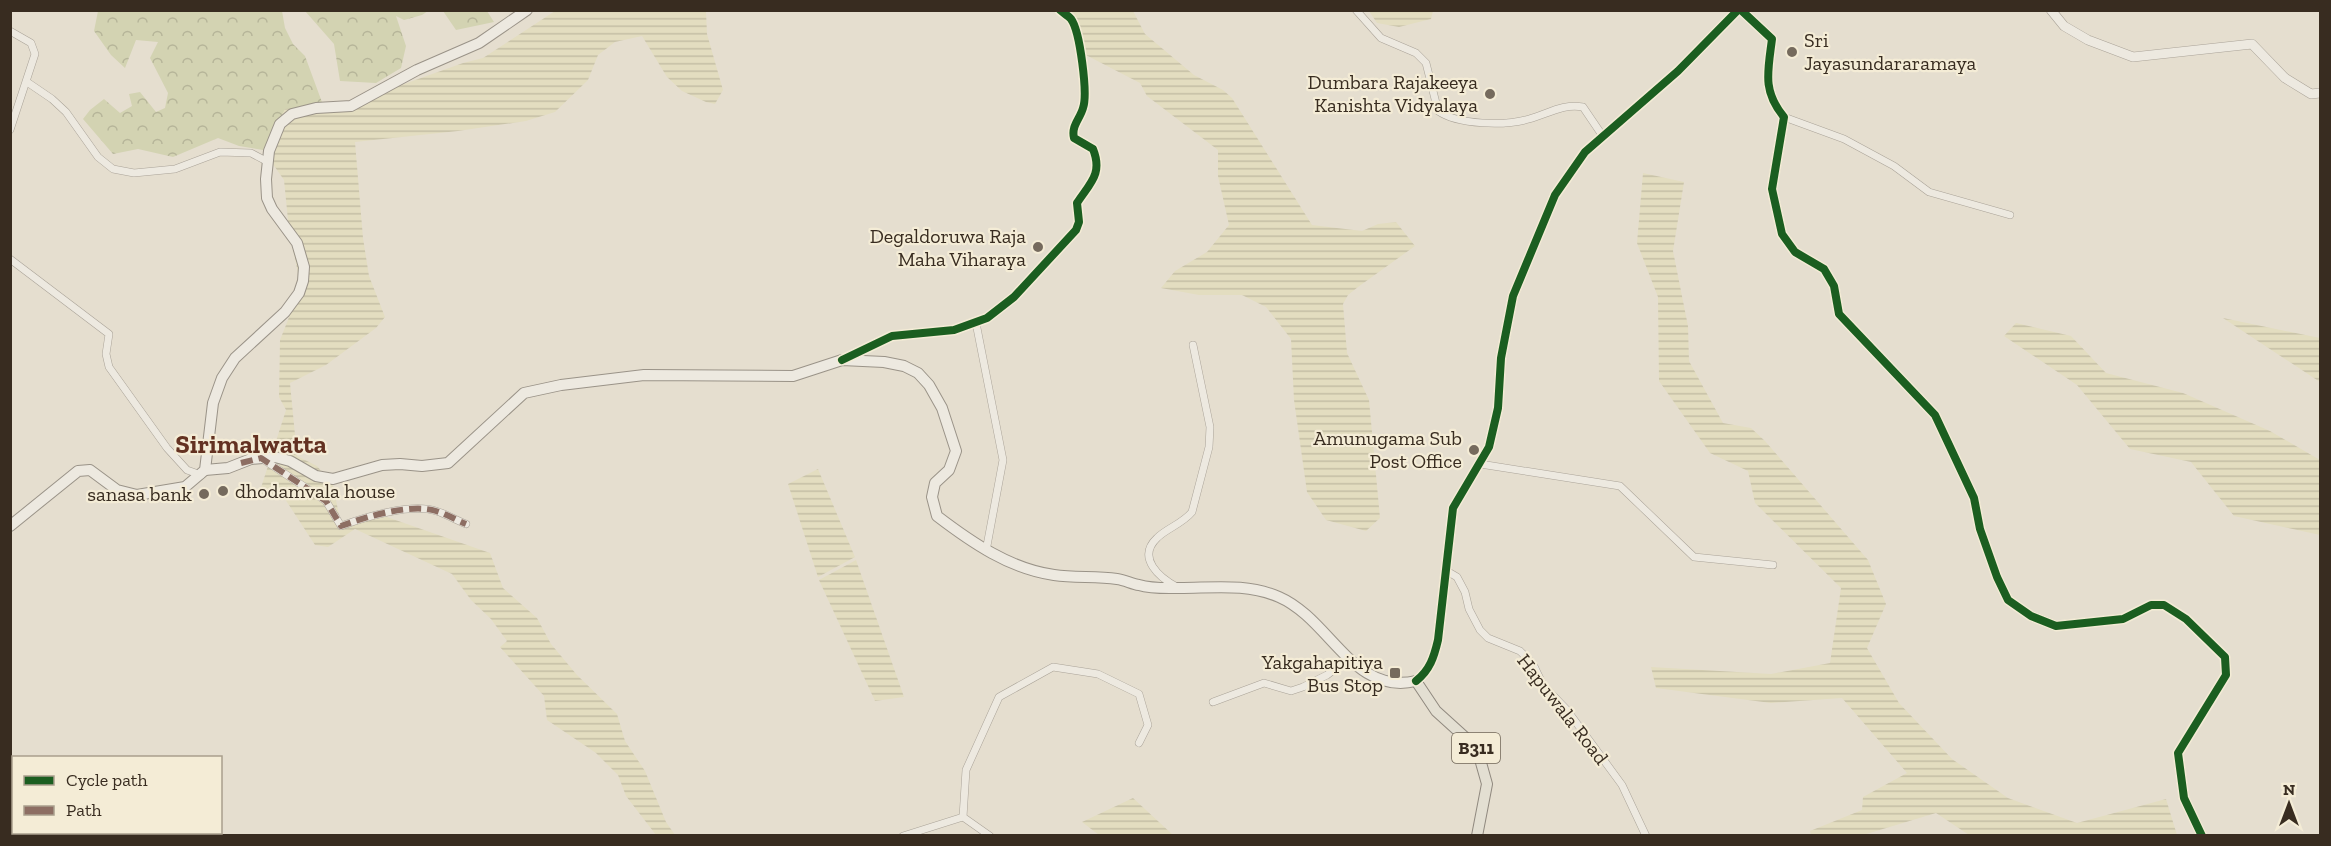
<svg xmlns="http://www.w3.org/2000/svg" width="2331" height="846" font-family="'Zilla Slab',serif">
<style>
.farmland{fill:url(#farmland-rules)}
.forest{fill:url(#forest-crowns)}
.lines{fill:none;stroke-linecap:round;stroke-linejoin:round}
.minor-casing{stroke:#aaa398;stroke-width:8}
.tertiary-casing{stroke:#aaa398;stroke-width:10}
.secondary-casing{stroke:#9a9388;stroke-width:12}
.primary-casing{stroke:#90897f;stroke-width:12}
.minor{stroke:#ede9e0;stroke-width:7}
.tertiary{stroke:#ede9e0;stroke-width:9}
.secondary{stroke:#ede9e0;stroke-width:10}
.primary{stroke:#e3dfd2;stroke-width:10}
.quiet{stroke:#8d6e63;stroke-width:6;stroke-dasharray:12 6;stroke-linecap:butt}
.cycleway-casing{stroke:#f4ecd6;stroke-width:11}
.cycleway{stroke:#1b5e20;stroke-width:8}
.poi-dot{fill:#756a5d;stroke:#f4ecd6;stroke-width:2}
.labels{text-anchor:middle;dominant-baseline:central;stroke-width:4.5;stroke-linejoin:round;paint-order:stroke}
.shield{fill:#f4ecd6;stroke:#706657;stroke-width:1.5}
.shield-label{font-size:18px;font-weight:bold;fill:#382c20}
.poi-label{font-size:20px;fill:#382c20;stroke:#f4ecd6;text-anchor:end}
.street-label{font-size:20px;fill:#382c20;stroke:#f4ecd6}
.district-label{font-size:26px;font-weight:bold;fill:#633121;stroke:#f4ecd6}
</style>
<defs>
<pattern id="farmland-rules" width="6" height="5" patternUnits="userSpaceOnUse" patternTransform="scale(1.5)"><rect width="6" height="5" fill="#e3ddc0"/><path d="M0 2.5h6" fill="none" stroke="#c4bea5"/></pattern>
<pattern id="forest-crowns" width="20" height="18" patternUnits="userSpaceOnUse" patternTransform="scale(1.5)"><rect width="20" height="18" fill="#d3d3b2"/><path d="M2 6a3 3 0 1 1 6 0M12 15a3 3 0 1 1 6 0" fill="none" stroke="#b6b599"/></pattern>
</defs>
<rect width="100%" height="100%" fill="#e5decf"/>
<g class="farmland">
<polygon points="555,11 706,11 707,34 723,90 715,104 706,102 682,91 667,77 642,36 615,42 598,55 588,80 555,112 542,116 526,121 458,131 355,142 363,238 369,276 385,317 376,328 326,365 290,383 297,456 317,466 333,485 341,525 384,516 490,553 503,588 537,618 551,644 577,675 617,714 625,741 645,771 666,822 675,835 656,835 626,796 618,775 596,753 547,720 544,696 500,647 507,641 491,619 471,600 452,574 355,529 328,547 315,545 285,499 258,497 286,410 279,397 280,340 301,287 289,230 284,180 263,150 285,108 351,103 463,63 483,58"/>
<polygon points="1060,11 1133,11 1145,34 1194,75 1223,90 1232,98 1312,225 1362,231 1378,224 1396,222 1415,246 1358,287 1348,295 1343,304 1347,353 1369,400 1380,518 1366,531 1326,520 1307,492 1294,400 1291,339 1266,307 1242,295 1199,295 1161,288 1175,271 1207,252 1229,225 1218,176 1218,150 1147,96 1140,83 1080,52 1072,20"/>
<polygon points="1369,11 1433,11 1431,19 1399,27 1377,23"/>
<polygon points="1643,173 1684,182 1673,251 1688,326 1689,361 1723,423 1751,428 1765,441 1868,560 1886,604 1867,648 1899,703 1952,759 2008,798 2077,823 2166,799 2177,835 1969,835 1936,813 1863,835 1811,835 1810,831 1862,810 1863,797 1907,773 1842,698 1771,703 1656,688 1651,667 1771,674 1830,663 1841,588 1755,503 1748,471 1710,453 1659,381 1658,297 1637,243"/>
<polygon points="2223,318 2320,338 2320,382"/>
<polygon points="2016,323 2071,336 2106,373 2183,393 2270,431 2320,460 2320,535 2234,516 2191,462 2130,449 2077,385 2004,336"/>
<polygon points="818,469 855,557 818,577 788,484"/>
<polygon points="856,560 904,697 875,701 819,580"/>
<polygon points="1133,798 1173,835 1099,835 1082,822"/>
</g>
<g class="forest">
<polygon points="98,11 282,11 285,28 293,44 305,56 323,105 285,109 263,150 239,146 218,138 173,157 138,149 113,154 83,119 90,110 104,99 120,113 132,106 129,94 140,92 156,112 165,108 168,93 150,58 158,42 136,40 125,68 111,55 94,31"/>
<polygon points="305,11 428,11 422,15 404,20 396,16 406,46 401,68 376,83 340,81 334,44"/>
<polygon points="443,11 487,11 494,22 456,30"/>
</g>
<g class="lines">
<defs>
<g id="minor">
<path d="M1356,10L1381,38L1416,53L1426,63L1438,111C1458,125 1505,126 1529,119C1547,114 1564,103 1583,107L1602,135"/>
<polyline points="10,31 31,43 35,54 10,130"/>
<polyline points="27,82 52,99 66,112 98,157 113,169 134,173 175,169 220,152 251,153 268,162"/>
<polyline points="1784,117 1844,139 1894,166 1929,192 2010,215"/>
<polyline points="10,259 109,334 106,354 109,367 167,448 187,470 201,475"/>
<polyline points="976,323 1003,460 986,551"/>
<path d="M846,358L892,336L954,330L987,318L1014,297L1076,230L1079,222L1077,203C1090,183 1103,174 1093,149L1074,138C1071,126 1080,119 1083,108C1088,94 1080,31 1071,19C1069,16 1063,13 1060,10"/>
<path d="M261,458L326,501L341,526C365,517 411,503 436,511C446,514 456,520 466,524"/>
<polyline points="1480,464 1620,486 1694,557 1773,565"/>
<polyline points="1445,570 1457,577 1465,592 1469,609 1480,630 1488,638 1520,651 1533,664 1543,685 1567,710 1622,785 1646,836"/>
<path d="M1177,587C1160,578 1136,558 1157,538C1167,528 1182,524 1192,512L1209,447L1210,427L1193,345"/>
<polyline points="1213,702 1264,683 1291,691 1303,687 1327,675 1349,658"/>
<polyline points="10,807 14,809"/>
<polyline points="10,813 14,816"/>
<polyline points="29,832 32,836"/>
<polyline points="903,836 963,817"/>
<polyline points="990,836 963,817 966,770 999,697 1053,667 1098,674 1139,694 1148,725 1139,743"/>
</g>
<g id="tertiary">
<path d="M1741,10L1772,39C1768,71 1762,91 1784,117L1772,189L1782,234L1795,252L1824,269L1834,286L1839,314L1935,415L1974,498L1980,529L1997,577L2008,600L2031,616L2056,626L2123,619L2151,605H2164L2186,619L2225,657L2226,675L2178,753L2184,798L2202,836"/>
<polyline points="2051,10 2064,26 2088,40 2133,57 2252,44 2285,78 2311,94 2320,93"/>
<path d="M1416,681C1430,670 1434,657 1438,640L1453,508L1489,447L1498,408L1501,358L1513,296L1555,195L1585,152L1678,71L1738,10"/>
</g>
<g id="secondary">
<path d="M205,470L228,468L251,459L275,457L290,461L316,476L333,479L382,465L400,464L422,466L448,463L524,393L561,385L644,375L793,376L842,360L884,362L904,366L918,373L929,385L942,408L956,451L949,470L935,483L932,497L937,516C971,542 1010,569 1054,575C1075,578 1096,576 1117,579C1125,580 1132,584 1139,585C1152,589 1167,588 1180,588C1213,588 1247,583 1279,597C1330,619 1353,696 1416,681"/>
<polyline points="10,526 78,471 90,470 117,490 137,495 185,487 205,470 213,403 222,378 235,358 285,312 299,293 303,281 304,267 297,243 272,209 267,198 266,179 269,151 280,124 292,114 316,108 351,106 417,70 479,43 527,10"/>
</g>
<polyline id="primary" points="1416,681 1436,711 1468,740 1478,752 1487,784 1477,836"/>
</defs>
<use href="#minor" class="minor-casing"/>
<use href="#tertiary" class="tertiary-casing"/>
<use href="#secondary" class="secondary-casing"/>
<use href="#primary" class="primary-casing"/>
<use href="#minor" class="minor"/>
<use href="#tertiary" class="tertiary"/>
<use href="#secondary" class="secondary"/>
<use href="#primary" class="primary"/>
<path class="quiet" d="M241,463L261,458L326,501L341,526C365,517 411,503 436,511C446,514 456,520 466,524"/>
<defs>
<g id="cycleway">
<path d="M1741,10L1772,39C1768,71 1762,91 1784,117L1772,189L1782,234L1795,252L1824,269L1834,286L1839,314L1935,415L1974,498L1980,529L1997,577L2008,600L2031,616L2056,626L2123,619L2151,605H2164L2186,619L2225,657L2226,675L2178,753L2184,798L2202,836"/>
<path d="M842,360L892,336L954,330L987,318L1014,297L1076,230L1079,222L1077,203C1090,183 1103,174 1093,149L1074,138C1071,126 1080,119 1083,108C1088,94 1080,31 1071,19C1069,16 1063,13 1060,10"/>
<path d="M1416,681C1430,670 1434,657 1438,640L1453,508L1489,447L1498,408L1501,358L1513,296L1555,195L1585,152L1678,71L1738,10"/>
</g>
</defs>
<use href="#cycleway" class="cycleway-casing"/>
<use href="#cycleway" class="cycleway"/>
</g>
<g class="poi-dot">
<circle cx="1792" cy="52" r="6"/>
<circle cx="1490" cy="94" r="6"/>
<circle cx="1038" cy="247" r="6"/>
<circle cx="1474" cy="450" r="6"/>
<circle cx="223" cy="491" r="6"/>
<circle cx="204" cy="494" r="6"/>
<rect x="1389" y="667" width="12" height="12" rx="3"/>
</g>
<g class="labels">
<rect class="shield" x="1452" y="733" width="48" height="30" rx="4.5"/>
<g class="shield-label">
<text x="1476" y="748">B311</text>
</g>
<g class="poi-label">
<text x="1804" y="40" text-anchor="start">Sri<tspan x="1804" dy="23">Jayasundararamaya</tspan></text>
<text x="1478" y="82">Dumbara Rajakeeya<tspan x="1478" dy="23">Kanishta Vidyalaya</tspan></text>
<text x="1026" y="236">Degaldoruwa Raja<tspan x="1026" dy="23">Maha Viharaya</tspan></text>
<text x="1462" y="438">Amunugama Sub<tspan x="1462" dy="23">Post Office</tspan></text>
<text x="235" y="491" text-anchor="start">dhodamvala house</text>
<text x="192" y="494">sanasa bank</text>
<text x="1383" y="662">Yakgahapitiya<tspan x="1383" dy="23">Bus Stop</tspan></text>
</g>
<g class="street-label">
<text transform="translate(1563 709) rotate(52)">Hapuwala Road</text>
</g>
<g class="district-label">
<text x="251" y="444">Sirimalwatta</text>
</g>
</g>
<rect width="2331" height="846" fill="none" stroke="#382c20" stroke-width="24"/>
<rect x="12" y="756" width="210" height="78" fill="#f4ecd6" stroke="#a99f8d" stroke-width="1.5"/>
<rect x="24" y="776" width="30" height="9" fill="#1b5e20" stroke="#a99f8d" stroke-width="1.5"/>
<text x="66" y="786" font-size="18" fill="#382c20">Cycle path</text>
<rect x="24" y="806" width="30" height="9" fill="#8d6e63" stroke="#a99f8d" stroke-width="1.5"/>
<text x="66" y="816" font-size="18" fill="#382c20">Path</text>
<g transform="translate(2289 804)" stroke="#f4ecd6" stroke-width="4.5" paint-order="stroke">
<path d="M0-4.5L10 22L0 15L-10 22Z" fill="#382c20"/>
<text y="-9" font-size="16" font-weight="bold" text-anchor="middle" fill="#382c20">N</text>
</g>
</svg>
